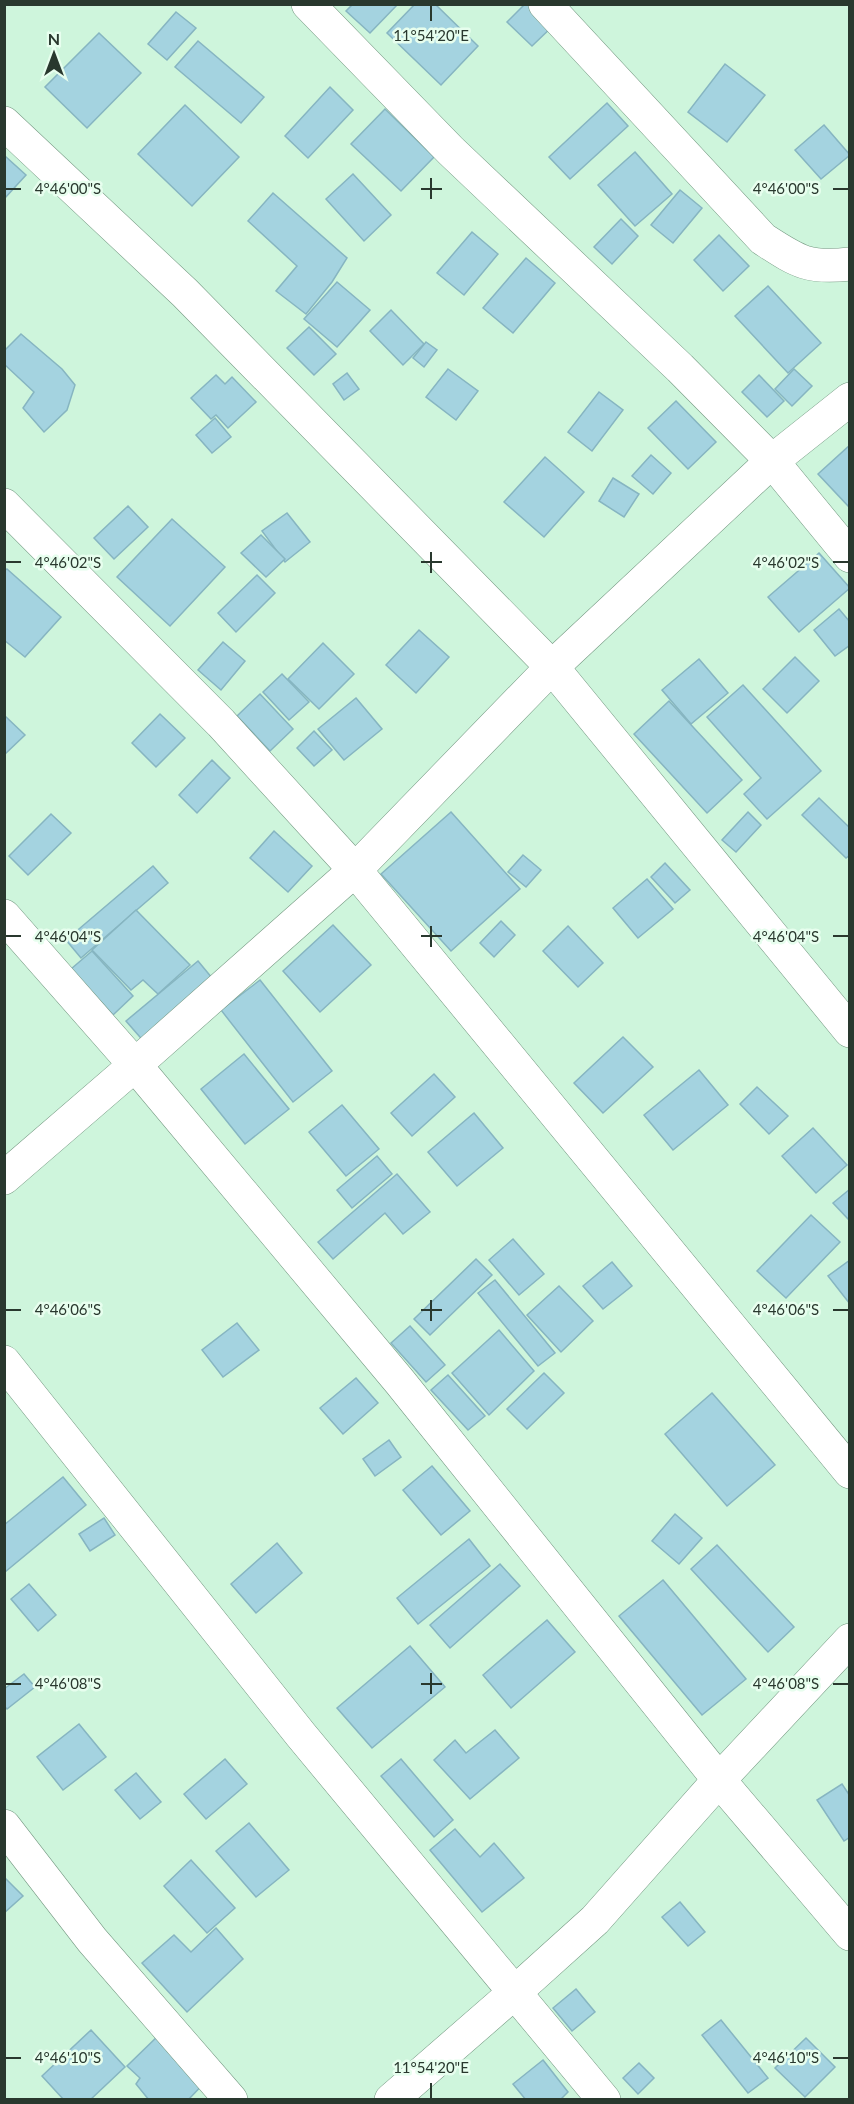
<svg xmlns="http://www.w3.org/2000/svg" width="854" height="2104" font-family="Lato,sans-serif">
<style>
.building{fill:#a4d3e0;stroke:#86b5c1;stroke-width:1.5}
.lines{fill:none;stroke-linecap:round;stroke-linejoin:round}
.street-casing{stroke:#749881;stroke-width:34}
.street{stroke:#fff;stroke-width:33}
.ticks{fill:none;stroke:#29382e;stroke-width:2}
.ticks-label{font-size:15px;text-anchor:middle;fill:#29382e;stroke:#e7feee;stroke-width:5;stroke-linejoin:round;paint-order:stroke}
</style>
<rect width="100%" height="100%" fill="#cef5dc"/>
<g class="building">
<polygon points="353,4 398,4 370,33 346,11"/>
<polygon points="415,4 435,4 478,46 441,85 387,33"/>
<polygon points="525,4 539,4 557,22 532,46 507,22"/>
<polygon points="176,12 196,28 167,60 148,44"/>
<polygon points="99,33 141,73 87,128 45,87"/>
<polygon points="198,41 264,97 241,123 175,67"/>
<polygon points="725,64 765,95 727,142 688,112"/>
<polygon points="330,87 353,110 308,158 285,136"/>
<polygon points="607,103 628,126 570,179 549,157"/>
<polygon points="185,105 239,157 192,206 138,154"/>
<polygon points="385,109 434,157 401,191 351,144"/>
<polygon points="824,125 850,155 821,179 795,150"/>
<polygon points="635,152 672,194 635,226 598,185"/>
<polygon points="5,156 26,175 4,199 4,157"/>
<polygon points="353,174 391,215 364,241 326,199"/>
<polygon points="680,190 702,208 673,243 651,225"/>
<polygon points="273,193 347,258 332,282 306,314 276,291 297,266 248,221"/>
<polygon points="621,219 638,236 612,264 594,247"/>
<polygon points="472,232 498,254 464,295 437,273"/>
<polygon points="719,235 749,266 723,291 694,260"/>
<polygon points="526,258 555,283 513,333 483,308"/>
<polygon points="337,282 370,310 337,347 304,319"/>
<polygon points="768,286 821,343 788,373 735,316"/>
<polygon points="391,310 424,344 403,365 370,331"/>
<polygon points="309,327 336,354 314,375 287,348"/>
<polygon points="21,334 62,369 75,385 67,410 44,432 23,408 34,392 4,364 4,351"/>
<polygon points="426,342 437,350 424,367 413,358"/>
<polygon points="448,369 478,391 456,420 426,397"/>
<polygon points="794,369 812,386 792,406 775,389"/>
<polygon points="347,373 359,389 344,400 333,384"/>
<polygon points="216,375 225,384 232,377 256,402 228,428 216,415 211,419 191,398"/>
<polygon points="759,375 784,401 767,417 742,392"/>
<polygon points="599,392 623,410 592,451 568,432"/>
<polygon points="676,401 716,442 688,469 648,428"/>
<polygon points="215,418 231,437 212,453 196,435"/>
<polygon points="850,445 850,508 818,474"/>
<polygon points="651,455 671,473 653,494 632,476"/>
<polygon points="545,457 584,492 544,537 504,502"/>
<polygon points="613,478 639,494 624,517 599,501"/>
<polygon points="128,506 148,527 114,559 94,538"/>
<polygon points="287,513 310,542 285,562 262,531"/>
<polygon points="172,519 225,567 170,626 117,577"/>
<polygon points="261,535 285,559 266,577 241,553"/>
<polygon points="819,553 850,588 799,632 768,597"/>
<polygon points="7,569 61,617 25,657 4,640 4,571"/>
<polygon points="257,575 275,593 236,632 218,613"/>
<polygon points="839,609 850,622 850,645 835,656 814,630"/>
<polygon points="419,630 449,657 416,693 386,665"/>
<polygon points="223,642 245,661 221,690 198,670"/>
<polygon points="323,643 354,674 319,709 288,679"/>
<polygon points="795,657 819,681 787,713 763,689"/>
<polygon points="699,659 728,693 691,724 662,690"/>
<polygon points="282,674 309,702 289,720 263,692"/>
<polygon points="743,685 821,771 767,819 744,794 761,778 707,717"/>
<polygon points="260,694 293,729 270,751 237,716"/>
<polygon points="356,698 382,729 344,760 318,729"/>
<polygon points="669,701 742,780 707,813 634,734"/>
<polygon points="160,714 185,738 156,767 132,743"/>
<polygon points="4,715 25,735 4,755"/>
<polygon points="314,731 332,750 314,766 297,748"/>
<polygon points="212,760 230,778 197,813 179,795"/>
<polygon points="819,798 850,828 850,855 846,858 802,815"/>
<polygon points="451,812 520,889 451,951 381,874"/>
<polygon points="748,812 761,825 736,852 722,840"/>
<polygon points="51,814 71,833 28,875 9,856"/>
<polygon points="274,831 312,866 288,892 250,858"/>
<polygon points="523,855 541,870 526,887 508,872"/>
<polygon points="665,863 690,890 675,903 651,877"/>
<polygon points="153,866 168,883 81,958 66,940"/>
<polygon points="647,879 673,909 638,938 613,908"/>
<polygon points="136,910 190,965 158,994 143,980 131,990 92,950"/>
<polygon points="501,921 515,935 494,957 480,943"/>
<polygon points="333,925 371,965 320,1012 283,971"/>
<polygon points="568,926 603,963 578,987 543,951"/>
<polygon points="92,951 133,996 113,1015 71,969"/>
<polygon points="198,961 217,984 146,1044 126,1021"/>
<polygon points="260,980 332,1071 293,1102 221,1010"/>
<polygon points="623,1037 653,1067 603,1113 574,1083"/>
<polygon points="244,1054 289,1109 245,1144 201,1089"/>
<polygon points="699,1070 728,1105 673,1150 644,1115"/>
<polygon points="434,1074 455,1097 412,1136 391,1113"/>
<polygon points="757,1087 788,1116 769,1134 740,1104"/>
<polygon points="342,1105 379,1149 346,1176 309,1132"/>
<polygon points="474,1113 503,1148 457,1186 428,1152"/>
<polygon points="813,1128 847,1165 816,1193 782,1156"/>
<polygon points="377,1156 392,1174 352,1208 337,1190"/>
<polygon points="397,1174 430,1212 403,1234 385,1213 333,1259 318,1242"/>
<polygon points="850,1189 850,1221 833,1203"/>
<polygon points="811,1215 840,1242 786,1298 757,1271"/>
<polygon points="513,1239 544,1274 519,1295 489,1260"/>
<polygon points="476,1259 492,1275 430,1335 414,1319"/>
<polygon points="850,1260 850,1304 828,1276"/>
<polygon points="612,1262 632,1286 603,1309 583,1286"/>
<polygon points="495,1280 555,1353 538,1366 478,1293"/>
<polygon points="559,1286 593,1321 561,1352 527,1315"/>
<polygon points="237,1323 259,1350 223,1377 202,1350"/>
<polygon points="410,1326 445,1365 426,1382 391,1343"/>
<polygon points="499,1330 534,1371 489,1415 452,1373"/>
<polygon points="544,1373 564,1393 527,1429 507,1409"/>
<polygon points="448,1375 485,1416 468,1430 431,1390"/>
<polygon points="356,1378 378,1403 343,1434 320,1408"/>
<polygon points="712,1393 775,1465 727,1506 665,1434"/>
<polygon points="389,1440 401,1457 375,1476 363,1459"/>
<polygon points="432,1466 470,1511 441,1535 403,1490"/>
<polygon points="63,1477 86,1505 5,1572 4,1525"/>
<polygon points="675,1514 702,1538 679,1564 652,1541"/>
<polygon points="104,1518 115,1535 90,1551 79,1534"/>
<polygon points="469,1539 490,1566 418,1624 397,1598"/>
<polygon points="277,1543 302,1573 256,1613 231,1584"/>
<polygon points="717,1545 794,1627 768,1652 691,1569"/>
<polygon points="500,1564 520,1586 450,1648 430,1625"/>
<polygon points="663,1580 746,1679 702,1715 619,1616"/>
<polygon points="29,1584 56,1615 38,1631 11,1599"/>
<polygon points="547,1620 575,1652 511,1708 483,1675"/>
<polygon points="410,1646 445,1687 372,1748 337,1708"/>
<polygon points="24,1674 35,1687 7,1709 4,1706 4,1689"/>
<polygon points="79,1724 106,1757 63,1790 37,1757"/>
<polygon points="495,1730 519,1758 470,1799 434,1760 455,1740 466,1753"/>
<polygon points="225,1759 247,1784 206,1819 184,1794"/>
<polygon points="401,1759 453,1820 434,1837 381,1776"/>
<polygon points="136,1773 161,1802 140,1819 115,1790"/>
<polygon points="842,1784 850,1796 850,1837 844,1841 817,1800"/>
<polygon points="249,1823 289,1870 256,1897 216,1851"/>
<polygon points="455,1829 480,1857 494,1843 524,1878 482,1912 430,1850"/>
<polygon points="191,1860 235,1908 207,1933 164,1886"/>
<polygon points="4,1877 23,1896 4,1913"/>
<polygon points="680,1902 705,1932 688,1946 662,1917"/>
<polygon points="216,1928 243,1959 187,2012 142,1963 174,1935 191,1952"/>
<polygon points="576,1989 595,2012 572,2031 553,2008"/>
<polygon points="721,2020 768,2078 748,2093 702,2035"/>
<polygon points="91,2030 125,2067 90,2100 64,2100 42,2076"/>
<polygon points="161,2033 209,2078 188,2100 149,2100 136,2084 140,2078 127,2066"/>
<polygon points="806,2038 835,2067 805,2097 775,2068"/>
<polygon points="543,2060 568,2092 560,2100 526,2100 513,2084"/>
<polygon points="639,2063 654,2078 638,2094 623,2078"/>
</g>
<g class="lines">
<defs>
<g id="street">
<polyline points="308,4 451,151 680,368 772,461 850,556"/>
<path d="M545,4L763,239C797,261 807,269 850,264"/>
<polyline points="4,123 185,293 552,667 850,1031"/>
<polyline points="4,505 221,723 355,870 850,1472"/>
<polyline points="4,916 135,1065 400,1382 719,1780 850,1934"/>
<polyline points="4,1178 135,1065 355,870 552,667 772,461 850,399"/>
<polyline points="4,1362 301,1735 604,2100"/>
<polyline points="4,1826 92,1940 231,2100"/>
<polyline points="391,2100 514,1993 595,1920 719,1780 850,1640"/>
</g>
</defs>
<use href="#street" class="street-casing"/>
<use href="#street" class="street"/>
</g>
<path class="ticks" d="M431,6V21M431,178V199M6,189H21M421,189H442M833,189H848M431,552V573M6,562H21M421,562H442M833,562H848M431,926V947M6,936H21M421,936H442M833,936H848M431,1300V1321M6,1310H21M421,1310H442M833,1310H848M431,1673V1694M6,1684H21M421,1684H442M833,1684H848M6,2058H21M833,2058H848M431,2083V2098"/>
<g class="ticks-label">
<text x="431" y="41">11°54'20"E</text>
<text x="68" y="194">4°46'00"S</text>
<text x="786" y="194">4°46'00"S</text>
<text x="68" y="568">4°46'02"S</text>
<text x="786" y="568">4°46'02"S</text>
<text x="68" y="942">4°46'04"S</text>
<text x="786" y="942">4°46'04"S</text>
<text x="68" y="1315">4°46'06"S</text>
<text x="786" y="1315">4°46'06"S</text>
<text x="68" y="1689">4°46'08"S</text>
<text x="786" y="1689">4°46'08"S</text>
<text x="68" y="2063">4°46'10"S</text>
<text x="786" y="2063">4°46'10"S</text>
<text x="431" y="2073">11°54'20"E</text>
</g>
<rect width="854" height="2104" fill="none" stroke="#29382e" stroke-width="12"/>
<g transform="translate(54 54)" stroke="#e7feee" stroke-width="4.5" paint-order="stroke">
<path d="M0-4.5L10 22L0 15L-10 22Z" fill="#29382e"/>
<text y="-9" font-size="16" font-weight="bold" text-anchor="middle" fill="#29382e">N</text>
</g>
</svg>
